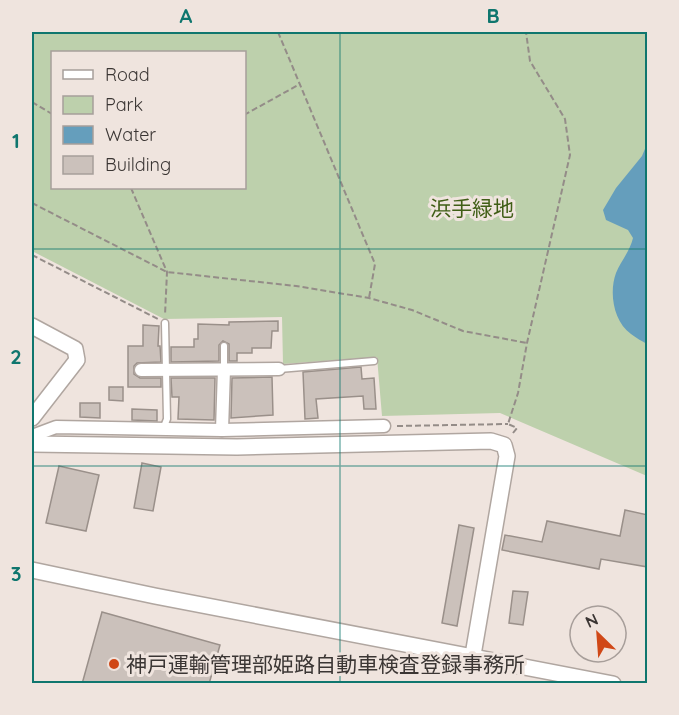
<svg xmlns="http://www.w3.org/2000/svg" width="679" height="715" font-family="Quicksand,'Noto Sans JP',sans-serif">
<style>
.green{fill:#bdd0ac;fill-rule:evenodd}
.water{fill:#659ebc}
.building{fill:#cbc1bb;stroke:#9a908a;stroke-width:1.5}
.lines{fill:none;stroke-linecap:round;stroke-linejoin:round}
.service-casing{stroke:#b0a6a0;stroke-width:9}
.minor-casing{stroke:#b0a6a0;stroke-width:15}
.tertiary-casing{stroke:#b0a6a0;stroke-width:18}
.path{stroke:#948c88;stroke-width:2;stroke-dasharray:6 3;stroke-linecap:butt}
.service{stroke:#fff;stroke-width:6}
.minor{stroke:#fff;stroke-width:12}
.tertiary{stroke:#fff;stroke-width:15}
.grid{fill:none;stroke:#0f766e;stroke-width:1.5;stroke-opacity:0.55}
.poi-dot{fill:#d04817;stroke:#efe4de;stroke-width:2}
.labels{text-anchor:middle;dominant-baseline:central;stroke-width:6;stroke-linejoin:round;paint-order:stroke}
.park-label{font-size:21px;fill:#405e16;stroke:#efe4de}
.poi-label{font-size:21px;fill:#3b3634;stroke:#efe4de;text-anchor:start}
.neatline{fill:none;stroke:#0f766e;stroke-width:2}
.grid-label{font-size:20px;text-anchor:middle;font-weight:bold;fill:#0f766e}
</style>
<rect width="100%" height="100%" fill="#efe4de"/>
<path class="green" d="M32,32H647V476L500,413L382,416L377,357L283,364L282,317L164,319L32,251ZM52,52H244V188H52Z"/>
<path class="water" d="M647,144V344C642,341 636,338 631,334C613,321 609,292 616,273C621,261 630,251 633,238L628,230L606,220L603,210L616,188L642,156Z"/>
<g class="building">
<polygon points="278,321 278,331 272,331 271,348 252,348 252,353 237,353 237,361 229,361 229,344 223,341 219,345 219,361 171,362 171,347 194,347 194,339 198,339 198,324 229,325 229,322"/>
<polygon points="143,325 159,326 158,346 160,346 161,362 137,363 134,366 134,374 140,378 161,378 161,387 128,387 128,346 143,346"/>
<polygon points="361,367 362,379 374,378 376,409 364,409 363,396 316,399 318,418 305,419 303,372"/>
<polygon points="272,377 273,415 231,418 232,378"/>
<polygon points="171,378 215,378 214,420 178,419 179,397 172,397"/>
<polygon points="109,387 123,387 123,401 109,400"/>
<polygon points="80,403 100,403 100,418 80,417"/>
<polygon points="132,409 157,410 157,421 132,420"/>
<polygon points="142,463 161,467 153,511 134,508"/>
<polygon points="59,466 99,475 86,531 46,523"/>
<polygon points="625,510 648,515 648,567 601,559 599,569 502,550 505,535 542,542 547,521 620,536"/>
<polygon points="459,525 474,528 457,626 442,623"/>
<polygon points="513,591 528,592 523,625 509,623"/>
<polygon points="102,612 220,645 209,684 82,684"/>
</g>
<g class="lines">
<defs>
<g id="service">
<polyline points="224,369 224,346"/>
<polyline points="279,369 374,361"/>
<polyline points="163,429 167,419 165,323"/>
</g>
<g id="minor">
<polyline points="141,370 279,369"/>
<polyline points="222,430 224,369"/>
<polyline points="32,436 56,427 222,430 384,426"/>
</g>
<g id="tertiary">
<polyline points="32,326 75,349 77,360 32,418"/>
<polyline points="32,444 237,447 491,441 504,445 507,456 473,655"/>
<polyline points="32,570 155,596 613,684"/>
</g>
</defs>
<use href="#service" class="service-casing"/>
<use href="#minor" class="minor-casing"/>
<use href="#tertiary" class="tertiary-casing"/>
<g class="path">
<polyline points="278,32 375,264 369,298"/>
<polyline points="32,102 52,114"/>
<polyline points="244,115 300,84"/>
<polyline points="131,188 167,272 165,315"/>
<polyline points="32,203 167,272 296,286 369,298 412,310 463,331 527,343"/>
<polyline points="32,255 158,319"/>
<polyline points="397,426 508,424"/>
<polyline points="513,433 517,428 508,424 518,393 527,343 570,155 565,119 530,61 526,32"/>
</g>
<use href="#service" class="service"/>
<use href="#minor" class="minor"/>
<use href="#tertiary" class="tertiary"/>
</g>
<path class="grid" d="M340,32V684M32,249H648M32,466H648"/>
<circle class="poi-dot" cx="114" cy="664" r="6"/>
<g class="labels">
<g class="park-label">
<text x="472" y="208">浜手緑地</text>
</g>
<g class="poi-label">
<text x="126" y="664">神戸運輸管理部姫路自動車検査登録事務所</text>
</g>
</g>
<rect width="679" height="715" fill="none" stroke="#efe4de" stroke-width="66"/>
<rect x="51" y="51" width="195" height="138" fill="#efe4de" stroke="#a79e9a" stroke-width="1.5"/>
<rect x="63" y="70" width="30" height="9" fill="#ffffff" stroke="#a79e9a" stroke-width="1.5"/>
<text x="105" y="81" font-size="18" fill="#3b3634">Road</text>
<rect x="63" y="96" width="30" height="18" fill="#bdd0ac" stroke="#a79e9a" stroke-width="1.5"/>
<text x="105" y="111" font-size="18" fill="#3b3634">Park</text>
<rect x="63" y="126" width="30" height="18" fill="#659ebc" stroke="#a79e9a" stroke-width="1.5"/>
<text x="105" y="141" font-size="18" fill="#3b3634">Water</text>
<rect x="63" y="156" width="30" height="18" fill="#cbc1bb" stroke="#a79e9a" stroke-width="1.5"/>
<text x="105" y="171" font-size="18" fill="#3b3634">Building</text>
<g transform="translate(598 634) rotate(335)"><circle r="28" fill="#efe4de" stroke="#a79e9a" stroke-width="1.5"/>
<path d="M0-4.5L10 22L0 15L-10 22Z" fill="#d04817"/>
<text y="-9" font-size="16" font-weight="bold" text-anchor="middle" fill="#3b3634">N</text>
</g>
<rect x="33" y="33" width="613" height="649" class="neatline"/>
<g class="grid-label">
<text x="186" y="23">A</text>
<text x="493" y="23">B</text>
<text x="16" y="148">1</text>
<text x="16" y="364">2</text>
<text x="16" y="581">3</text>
</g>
</svg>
